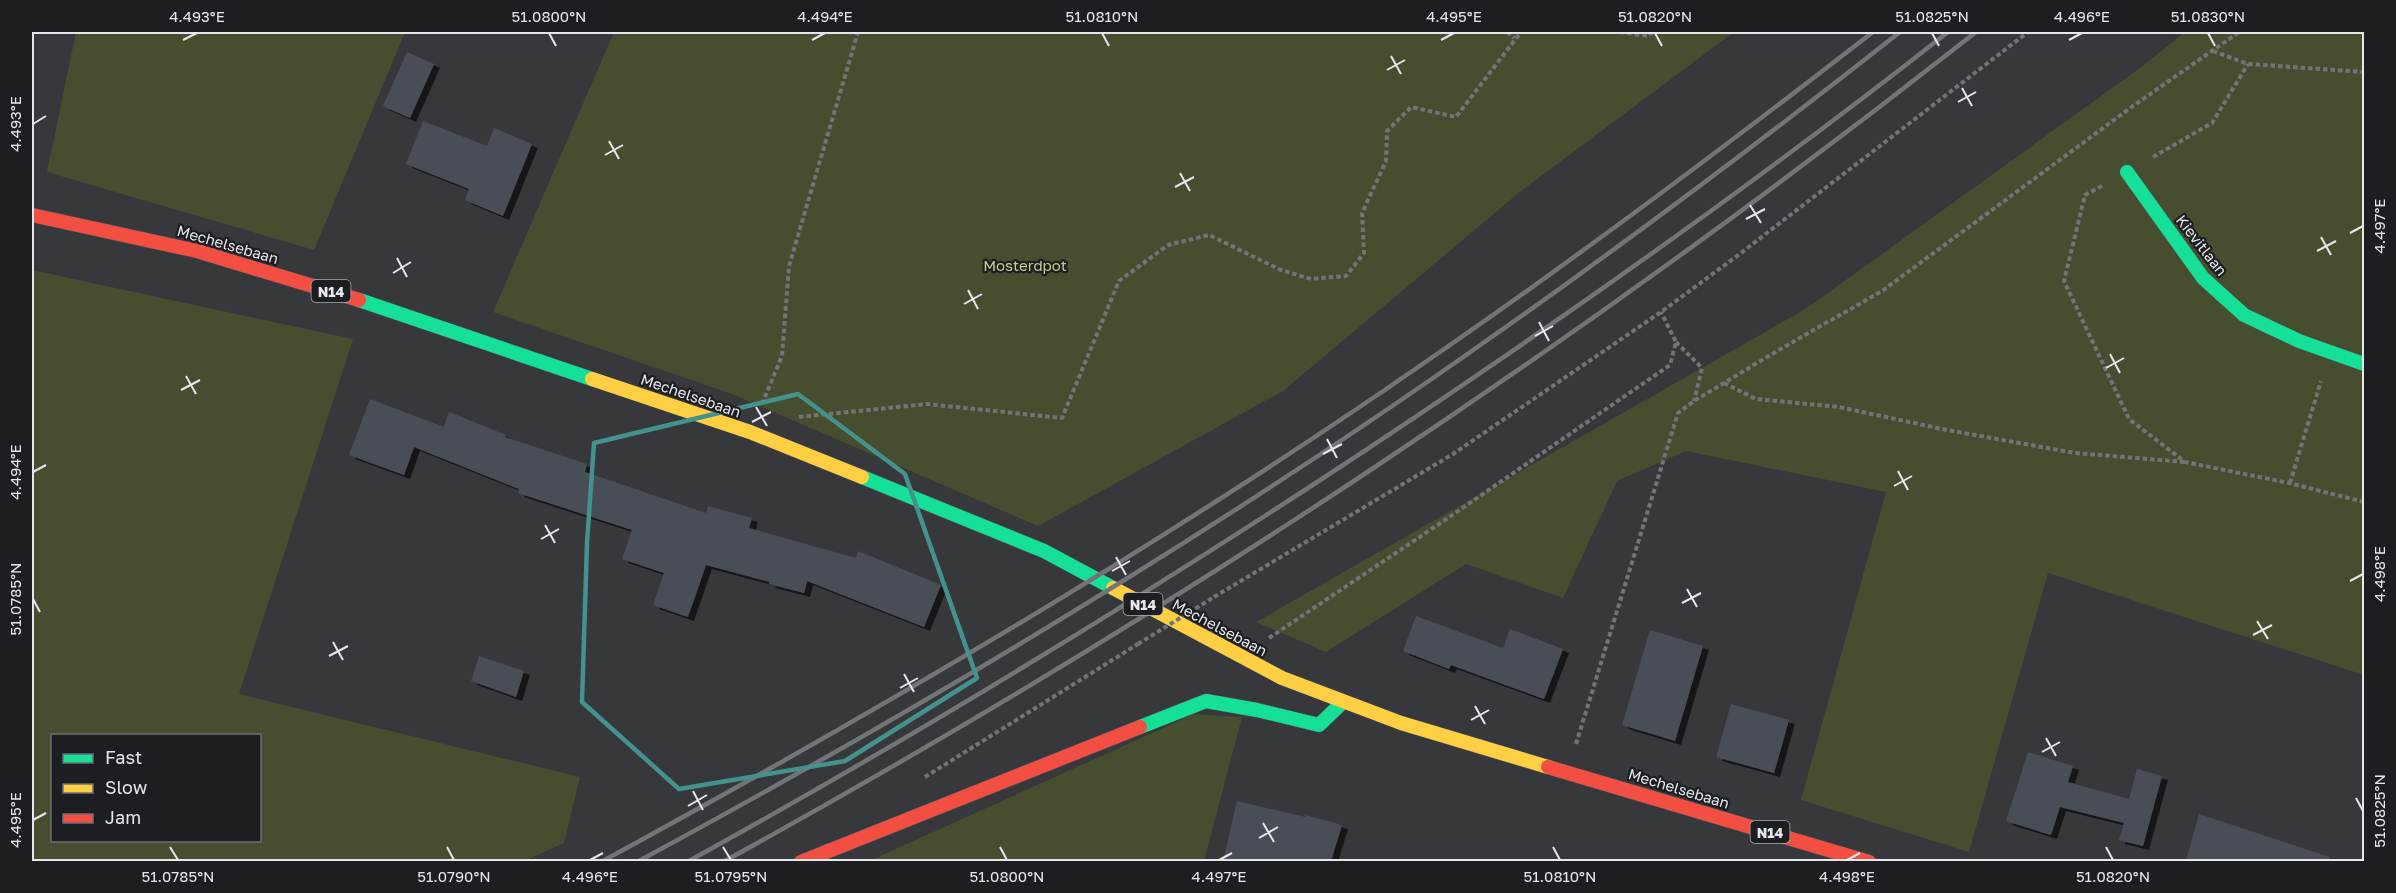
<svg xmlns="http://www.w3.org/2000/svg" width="2396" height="893" font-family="'Golos Text',sans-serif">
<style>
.green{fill:#474e2f;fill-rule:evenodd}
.building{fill:#4a4e56;filter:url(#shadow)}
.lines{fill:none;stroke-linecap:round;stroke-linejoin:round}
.fast-casing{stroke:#525458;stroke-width:15}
.slow-casing{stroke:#525458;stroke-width:15}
.jam-casing{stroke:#525458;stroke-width:15}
.path{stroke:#727477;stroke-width:4;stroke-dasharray:4.5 3;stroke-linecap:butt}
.fast{stroke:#16e098;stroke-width:14}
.slow{stroke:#ffcf43;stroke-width:14}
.jam{stroke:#f24e42;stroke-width:14}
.rail{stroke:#737478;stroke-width:4.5}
.path-bridge{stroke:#727477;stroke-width:4;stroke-dasharray:4.5 3;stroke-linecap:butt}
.marked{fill:none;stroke:#44928e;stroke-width:4.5;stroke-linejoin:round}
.ticks{fill:none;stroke:#e5e7ec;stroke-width:2}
.labels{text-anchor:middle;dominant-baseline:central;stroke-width:4.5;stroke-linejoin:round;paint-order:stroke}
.shield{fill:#1d1e22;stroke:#a9abaf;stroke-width:1.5}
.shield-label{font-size:14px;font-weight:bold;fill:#e5e7ec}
.street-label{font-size:15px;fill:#e5e7ec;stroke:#1d1e22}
.park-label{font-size:15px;fill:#c2d18e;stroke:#1d1e22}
.neatline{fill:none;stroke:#e5e7ec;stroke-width:2}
.ticks-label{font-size:15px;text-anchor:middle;fill:#e5e7ec}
</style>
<defs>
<filter id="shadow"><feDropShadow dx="6" dy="4" stdDeviation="0" flood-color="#0009"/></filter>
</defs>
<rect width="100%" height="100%" fill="#36383c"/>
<g class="green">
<polygon points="76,32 405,32 314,250 47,172"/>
<polygon points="614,32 1734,32 1521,191 1283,391 1038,526 732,394 493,312"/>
<polygon points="2185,32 2364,32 2364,675 2048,573 1969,852 1801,800 1886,492 1686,451 1617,481 1563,598 1466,564 1326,652 1256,622 1807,308 2140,68"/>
<path d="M32,270L353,339L239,694L580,777L564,843L522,862L32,861ZM52,736H260V840H52Z"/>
<polygon points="1194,714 1242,717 1204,861 867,862"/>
</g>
<g class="building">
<polygon points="407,52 434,64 410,118 383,106"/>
<polygon points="423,121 487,146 494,128 532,144 503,216 465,200 469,189 406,164"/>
<polygon points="370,399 444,427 449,412 506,435 505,437 587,464 585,472 706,513 708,506 752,518 749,528 856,558 858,551 941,585 924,627 807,581 804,593 769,584 770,582 706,565 688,617 653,605 664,573 622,559 632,530 518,493 519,489 414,447 404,475 349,455"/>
<polygon points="1416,616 1503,648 1510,629 1563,649 1544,699 1451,665 1449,669 1403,651"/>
<polygon points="1650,630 1703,646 1675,741 1622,725"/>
<polygon points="479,656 524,671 516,697 471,681"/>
<polygon points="1731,704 1789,720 1774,773 1716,757"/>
<polygon points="2028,752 2073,766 2068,782 2129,799 2137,769 2162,776 2143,846 2119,840 2124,823 2060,807 2051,835 2006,821"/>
<polygon points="1237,801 1305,817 1305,815 1342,825 1331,861 1223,861"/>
<polygon points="2199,814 2330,857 2329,861 2186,861"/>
</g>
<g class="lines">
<defs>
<g id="fast">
<polyline points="2127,172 2203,278 2244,315 2299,341 2364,364"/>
<polyline points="359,300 592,379"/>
<polyline points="862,477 1044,551 1113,588"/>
<polyline points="1140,727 1206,701 1257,710 1319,725 1343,702"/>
</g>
<g id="slow">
<polyline points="592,379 750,432 862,477"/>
<polyline points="1113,588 1282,678 1401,723 1548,767"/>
</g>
<g id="jam">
<polyline points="32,215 197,251 359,300"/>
<polyline points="1548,767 1869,862"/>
<polyline points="801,862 1140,727"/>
</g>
</defs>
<use href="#fast" class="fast-casing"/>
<use href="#slow" class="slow-casing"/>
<use href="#jam" class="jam-casing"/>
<g class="path">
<polyline points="1507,32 1514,38"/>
<polyline points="1620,32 1649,36 1652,32"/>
<polyline points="2213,51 2248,64 2364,72"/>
<polyline points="2153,157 2212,123 2248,64"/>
<polyline points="2102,186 2085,195 2064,281 2129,419 2185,462 2289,483 2364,502"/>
<polyline points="1676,342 1702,368 1694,401"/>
<polyline points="1724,383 1756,399 1839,407 1947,430 2075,453 2185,462"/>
<polyline points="762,404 782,356 789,266 858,32"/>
<polyline points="799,417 927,404 1062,418 1119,281 1168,245 1209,235 1281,270 1311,279 1346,276 1364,253 1362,213 1386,161 1387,131 1411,107 1456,117 1521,32"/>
<polyline points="2290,483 2321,381"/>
<polyline points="1214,597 1453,454 1661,312 1737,256 2028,32"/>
<polyline points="1269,638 1448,518 1670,365 1676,342 1661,312"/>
<polyline points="1576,744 1678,413 1694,401 1777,351 1882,291 2133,106 2239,32"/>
<polyline points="925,777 1138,644"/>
</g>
<use href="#fast" class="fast"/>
<use href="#slow" class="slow"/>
<use href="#jam" class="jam"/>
<g class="rail">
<path d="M601,862C883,709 1160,546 1424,363C1577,258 1726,146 1873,32"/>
<path d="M637,862C911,714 1180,553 1436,376C1595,266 1749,151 1900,32"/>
<path d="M687,862C898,746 1103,621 1305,490C1525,346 1741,195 1948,32"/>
<path d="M723,862C1160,622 1585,340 1976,32"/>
</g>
<polyline class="path-bridge" points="1138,644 1214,597"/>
</g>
<path class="marked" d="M798,394L905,474L977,678L845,761L679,789L582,702L587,543L594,443Z"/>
<path class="ticks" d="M549,33L556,46M1102,33L1109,46M1655,33L1662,46M1932,33L1939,46M2208,33L2215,46M183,40L197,33M812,40L825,33M1441,40L1454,33M2069,40L2082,33M1391,56L1401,74M1387,70L1405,60M1962,88L1972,106M1958,102L1976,92M33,124L46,116M609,141L619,159M605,155L623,145M1180,173L1190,191M1175,187L1194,177M1750,205L1761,223M1746,219L1765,209M2350,233L2363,226M2321,237L2331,255M2317,251L2336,241M397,258L407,277M393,273L411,262M968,290L978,309M964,304L982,294M1539,322L1549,341M1535,336L1553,326M2110,354L2120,373M2106,368L2124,358M186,376L196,394M181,390L200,380M756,407L767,426M752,422L771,412M1327,439L1337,458M1323,454L1342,444M1898,471L1908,490M33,472L46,465M1894,486L1912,476M545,525L555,543M541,539L559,529M1116,557L1126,575M1112,571L1130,561M2350,581L2363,574M1687,589L1697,607M33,599L40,612M1682,603L1701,593M2257,621L2268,639M2253,635L2272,625M333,642L343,660M329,656L348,646M904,674L914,692M900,688L918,678M1475,706L1485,724M1471,720L1489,710M2046,738L2056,756M2042,752L2060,742M693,791L703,810M2356,798L2363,811M688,806L707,795M33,820L46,813M1263,823L1274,842M1259,838L1278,827M170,847L178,860M447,847L454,860M723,847L731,860M1000,847L1007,860M1553,847L1560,860M2106,847L2113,860M590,860L603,853M1219,860L1232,853M1847,860L1860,853"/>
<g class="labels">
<g class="shield">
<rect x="311.5" y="280" width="39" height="22" rx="4.5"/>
<rect x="1123.5" y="593" width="39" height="22" rx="4.5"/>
<rect x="1750.5" y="821" width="39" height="22" rx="4.5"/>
</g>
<g class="shield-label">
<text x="331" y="291">N14</text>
<text x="1143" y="604">N14</text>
<text x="1770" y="832">N14</text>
</g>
<g class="street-label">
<text transform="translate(228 244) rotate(16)">Mechelsebaan</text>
<text transform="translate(2202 245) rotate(52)">Kievitlaan</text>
<text transform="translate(691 395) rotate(19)">Mechelsebaan</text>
<text transform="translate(1220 627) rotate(28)">Mechelsebaan</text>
<text transform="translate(1679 788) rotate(17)">Mechelsebaan</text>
</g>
<g class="park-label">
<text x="1025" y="265">Mosterdpot</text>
</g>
</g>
<rect width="2396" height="893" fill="none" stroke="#1d1e22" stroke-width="66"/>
<rect x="51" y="734" width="210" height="108" fill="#1d1e22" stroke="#6d6e73" stroke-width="1.5"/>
<rect x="63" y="754" width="30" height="9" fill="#16e098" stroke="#6d6e73" stroke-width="1.5"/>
<text x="105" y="764" font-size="18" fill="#e5e7ec">Fast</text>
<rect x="63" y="784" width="30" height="9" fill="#ffcf43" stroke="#6d6e73" stroke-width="1.5"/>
<text x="105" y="794" font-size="18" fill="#e5e7ec">Slow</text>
<rect x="63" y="814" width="30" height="9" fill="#f24e42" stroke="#6d6e73" stroke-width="1.5"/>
<text x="105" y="824" font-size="18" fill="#e5e7ec">Jam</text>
<rect x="33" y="33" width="2330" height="827" class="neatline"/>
<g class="ticks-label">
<text x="197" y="22">4.493°E</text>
<text x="549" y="22">51.0800°N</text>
<text x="825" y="22">4.494°E</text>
<text x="1102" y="22">51.0810°N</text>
<text x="1454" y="22">4.495°E</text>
<text x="1655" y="22">51.0820°N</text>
<text x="1932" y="22">51.0825°N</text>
<text x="2082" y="22">4.496°E</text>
<text x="2208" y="22">51.0830°N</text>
<text transform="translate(16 124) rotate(-90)" y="5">4.493°E</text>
<text transform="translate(2380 226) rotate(-90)" y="5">4.497°E</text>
<text transform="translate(16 472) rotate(-90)" y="5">4.494°E</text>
<text transform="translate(2380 574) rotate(-90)" y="5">4.498°E</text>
<text transform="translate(16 599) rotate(-90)" y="5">51.0785°N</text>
<text transform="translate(2380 811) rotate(-90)" y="5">51.0825°N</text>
<text transform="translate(16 820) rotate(-90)" y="5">4.495°E</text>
<text x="178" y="882">51.0785°N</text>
<text x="454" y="882">51.0790°N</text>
<text x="590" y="882">4.496°E</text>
<text x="731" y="882">51.0795°N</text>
<text x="1007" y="882">51.0800°N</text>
<text x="1219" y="882">4.497°E</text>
<text x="1560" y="882">51.0810°N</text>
<text x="1847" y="882">4.498°E</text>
<text x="2113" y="882">51.0820°N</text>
</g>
</svg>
